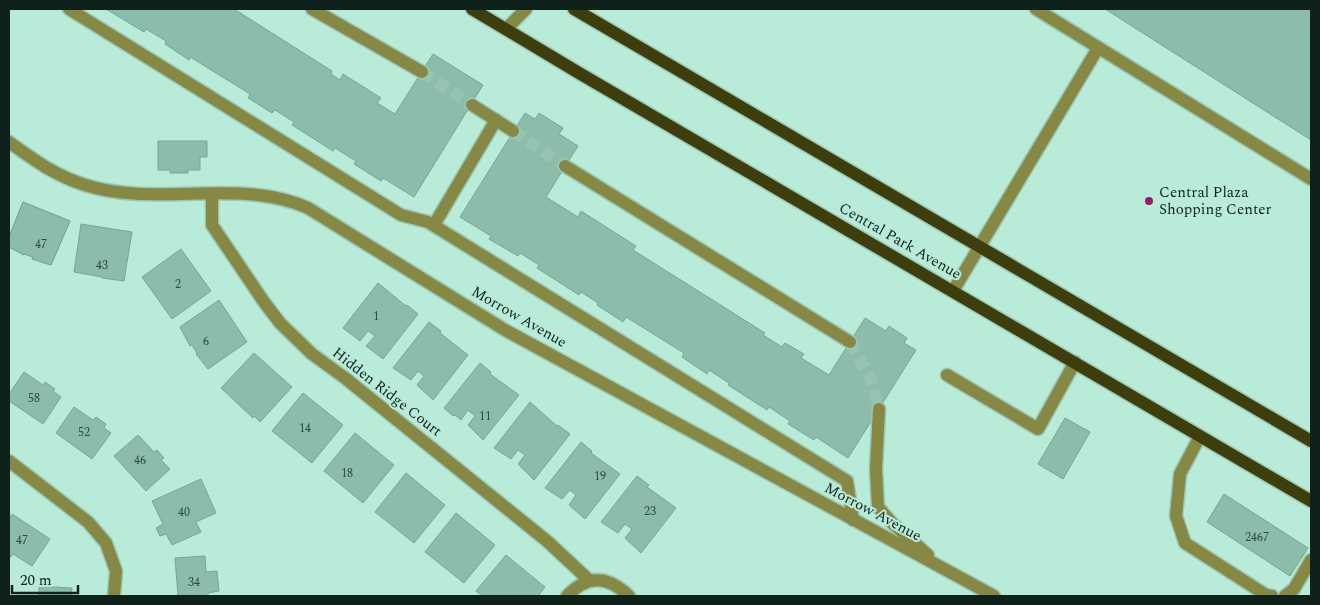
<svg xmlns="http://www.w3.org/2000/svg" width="1320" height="605" font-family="Spectral,serif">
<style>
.building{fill:#8cbdab;stroke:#76a795}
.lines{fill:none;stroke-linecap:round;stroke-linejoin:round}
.minor-tunnel{stroke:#96c3b2;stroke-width:12;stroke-dasharray:12 6;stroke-linecap:butt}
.minor-casing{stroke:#99c7b6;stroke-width:15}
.major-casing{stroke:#99c7b6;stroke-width:15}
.minor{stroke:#878844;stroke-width:12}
.major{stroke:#3e3e0c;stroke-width:12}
.poi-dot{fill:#9c1769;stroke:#b8ebd8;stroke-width:2}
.labels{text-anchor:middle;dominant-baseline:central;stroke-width:4;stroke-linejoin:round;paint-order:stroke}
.number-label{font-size:12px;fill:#2e493f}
.poi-label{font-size:15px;fill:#0e221b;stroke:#b8ebd8;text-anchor:start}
.street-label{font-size:15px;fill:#0e221b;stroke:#b8ebd8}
</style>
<rect width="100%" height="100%" fill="#b8ebd8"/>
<g class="building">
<polygon points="106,9 234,9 332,71 331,74 340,80 343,74 381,98 377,103 395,114 433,54 483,85 414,197 383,178 381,181 354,164 356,161 335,148 333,151 292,125 294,122 275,110 272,113 248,98 250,94 190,57 189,60 165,44 166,41 146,29 144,32"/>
<polygon points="1105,9 1311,9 1311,140"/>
<polygon points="525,113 535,119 539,113 563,128 559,134 578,146 546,197 578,217 581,211 636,246 633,250 765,333 763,335 782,347 785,343 804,354 801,358 829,375 865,318 886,331 889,326 907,338 904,343 916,350 848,458 816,437 814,440 788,424 790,421 769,407 767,410 728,385 729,383 709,370 707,374 682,357 684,353 626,317 623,322 597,305 598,303 581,292 579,295 537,268 539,265 520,253 518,256 489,239 491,236 460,217"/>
<polygon points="158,141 207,141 207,157 200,157 200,170 188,170 188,173 170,173 170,170 158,170"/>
<polygon points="23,202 70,221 51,265 32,259 33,257 24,254 24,255 9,247 9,237"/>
<polygon points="23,202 70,221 51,265 32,259 33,257 24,254 24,255 9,247 9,237"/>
<polygon points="81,224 132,232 124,281 102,278 102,277 74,272"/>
<polygon points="181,249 211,291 172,319 142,277"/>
<polygon points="378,283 406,306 407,305 418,314 383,359 366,346 375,336 368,331 360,341 343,328"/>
<polygon points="219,300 247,342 208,369 196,354 197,353 192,345 190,346 180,327"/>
<polygon points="429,322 441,331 440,333 468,355 433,400 417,385 424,376 418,371 411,380 393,368"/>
<polygon points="254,353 292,387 260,422 254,416 253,418 221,388"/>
<polygon points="480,363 491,372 490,374 519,395 483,440 468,425 475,416 468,410 461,420 455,415 453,416 444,408"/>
<polygon points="24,372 43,385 45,382 55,389 53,391 61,397 43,424 9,401 9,394"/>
<polygon points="303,393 343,425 312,463 272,431"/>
<polygon points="530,402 557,426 558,425 570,434 534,480 518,464 525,455 518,450 511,459 494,448"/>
<polygon points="74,407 93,420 96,417 106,424 104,428 111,433 92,459 56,433"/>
<polygon points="1065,418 1090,432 1063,479 1038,464"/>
<polygon points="355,433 394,465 363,503 324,471"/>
<polygon points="138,435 154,452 157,450 164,458 161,460 170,469 146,491 114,456"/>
<polygon points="581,442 592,451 591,453 620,474 585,519 569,505 576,495 570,490 562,499 545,488"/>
<polygon points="406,473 445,505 414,543 375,512"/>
<polygon points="637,476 649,485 647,487 676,508 641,553 625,538 632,529 625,524 618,533 601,522"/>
<polygon points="201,479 216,513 196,522 201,532 172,545 166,534 160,536 156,528 163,524 152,501"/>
<polygon points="1224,494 1308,548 1290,576 1207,522"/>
<polygon points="456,513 495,545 464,583 425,552"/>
<polygon points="12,514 50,539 32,566 13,554 11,557 9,555 9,519"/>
<polygon points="506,555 545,587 538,596 482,596 476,591"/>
<polygon points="205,556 206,572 217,571 219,591 208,593 208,596 178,596 175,558"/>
<polygon points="39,586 72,588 71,596 39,596"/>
</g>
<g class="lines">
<g class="minor-tunnel">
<polyline points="422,72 472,105"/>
<polyline points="513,131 565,166"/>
<polyline points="850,342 870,377 879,409"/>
</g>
<defs>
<g id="minor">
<polyline points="69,9 401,215 428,222 847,481 853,520"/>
<polyline points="312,9 422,72"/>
<polyline points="1036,9 1311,179"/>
<polyline points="506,29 526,9"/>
<polyline points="472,105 513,131"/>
<path d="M9,142C34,160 54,175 85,185C157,208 238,177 308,208L505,330L994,596"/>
<polyline points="565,166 850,342"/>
<polyline points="212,194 212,225 264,302 280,323 312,354 345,378 547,541 590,581"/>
<polyline points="434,225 496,120"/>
<polyline points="953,291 1098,48"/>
<polyline points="947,375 1038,429 1075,362"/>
<polyline points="879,409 876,469 878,507 892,523 928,555"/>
<polyline points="1200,436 1180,474 1176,516 1185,543 1266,595 1272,596"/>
<polyline points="9,461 88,522 106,543 116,571 114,596"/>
<path d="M567,596C588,574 608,576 629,596"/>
<polyline points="1285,596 1294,589 1311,560"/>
</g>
<g id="major">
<polyline points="472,9 579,73 1311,501"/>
<polyline points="574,9 1311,441"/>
</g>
</defs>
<use href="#minor" class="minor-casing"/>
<use href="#major" class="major-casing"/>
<use href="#minor" class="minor"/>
<use href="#major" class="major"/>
</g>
<circle class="poi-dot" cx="1149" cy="201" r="5"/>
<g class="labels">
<g class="number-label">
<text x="41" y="244">47</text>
<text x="102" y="265">43</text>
<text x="178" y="284">2</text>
<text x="376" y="316">1</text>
<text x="206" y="341">6</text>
<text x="34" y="398">58</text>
<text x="485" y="416">11</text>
<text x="305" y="428">14</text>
<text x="84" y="432">52</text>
<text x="140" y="460">46</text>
<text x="347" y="473">18</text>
<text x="600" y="476">19</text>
<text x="650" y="511">23</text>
<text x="184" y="512">40</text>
<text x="1257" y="537">2467</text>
<text x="22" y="540">47</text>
<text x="194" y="582">34</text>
</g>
<g class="poi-label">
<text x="1159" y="192">Central Plaza<tspan x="1159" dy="17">Shopping Center</tspan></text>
</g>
<g class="street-label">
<text transform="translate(900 241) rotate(30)">Central Park Avenue</text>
<text transform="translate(519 317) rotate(30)">Morrow Avenue</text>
<text transform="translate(387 392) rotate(38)">Hidden Ridge Court</text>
<text transform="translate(873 512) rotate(28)">Morrow Avenue</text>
</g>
</g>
<rect width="1320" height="605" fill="none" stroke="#0e221b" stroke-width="20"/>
<path d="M12 585v8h66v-8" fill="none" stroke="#0e221b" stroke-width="2.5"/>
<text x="20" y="585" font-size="15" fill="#0e221b" stroke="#b8ebd8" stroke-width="4" paint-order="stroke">20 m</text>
</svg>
